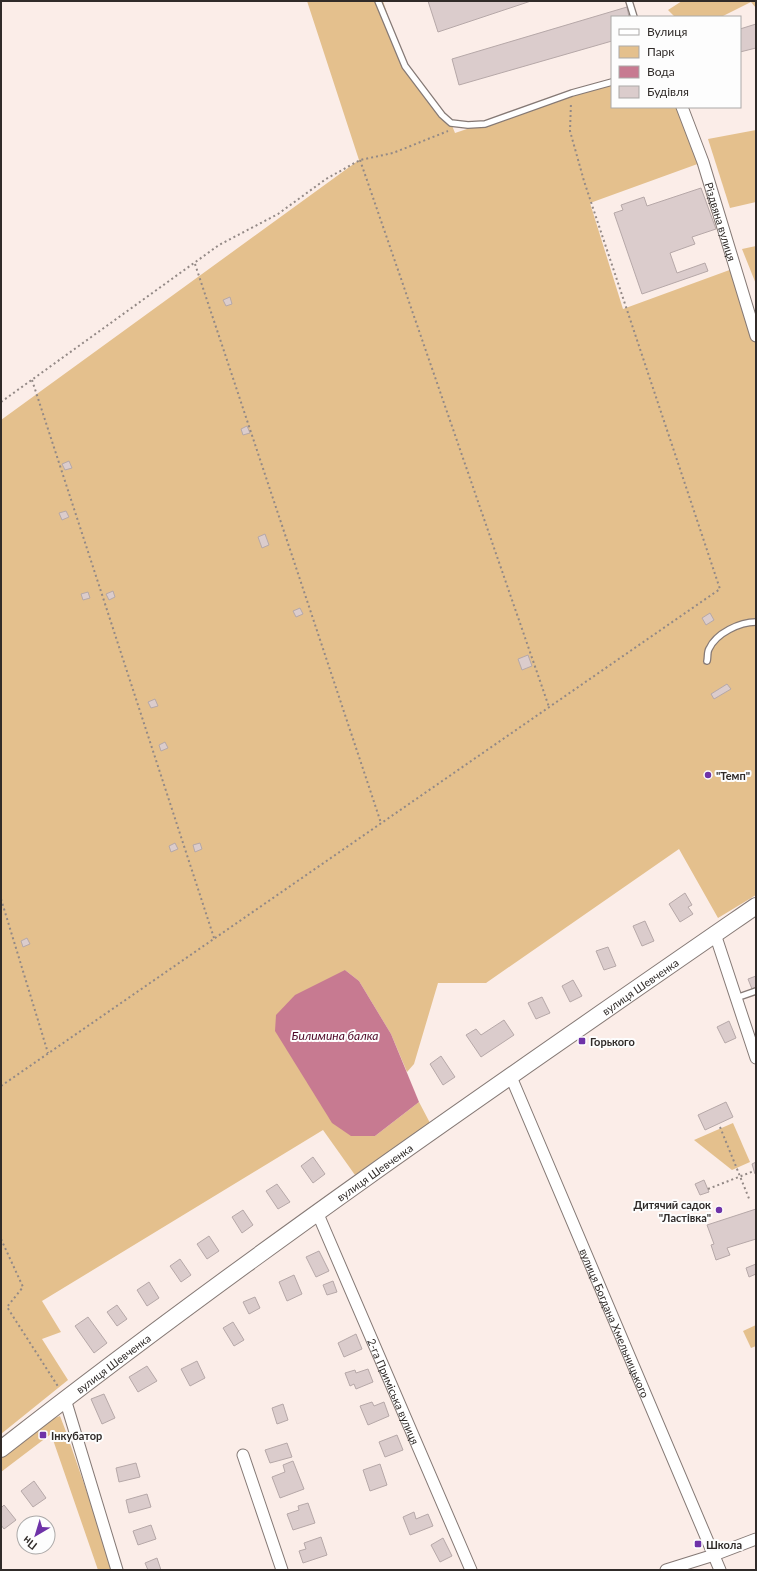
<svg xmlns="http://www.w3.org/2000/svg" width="757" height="1571" font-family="Lato,sans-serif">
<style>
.green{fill:#e4c08d}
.water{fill:#c77a91}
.building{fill:#dbcccc;stroke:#b6a8a8}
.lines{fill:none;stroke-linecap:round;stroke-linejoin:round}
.lane-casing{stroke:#857975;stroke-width:8}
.street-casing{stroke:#857975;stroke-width:13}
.secondary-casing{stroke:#857975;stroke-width:18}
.path{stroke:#938986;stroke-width:2;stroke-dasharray:2 3;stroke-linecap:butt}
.lane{stroke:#fff;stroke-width:5.5}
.street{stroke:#fff;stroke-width:11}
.secondary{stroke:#fff;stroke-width:16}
.poi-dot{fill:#6e32a8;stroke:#fdfdfd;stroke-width:1.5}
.labels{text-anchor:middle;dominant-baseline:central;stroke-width:4;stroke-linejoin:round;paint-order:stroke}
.street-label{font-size:11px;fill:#302b29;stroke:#fdfdfd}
.poi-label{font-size:11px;font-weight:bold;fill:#302b29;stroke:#fdfdfd;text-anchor:start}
.water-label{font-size:12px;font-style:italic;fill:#4f0727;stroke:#fdfdfd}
</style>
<rect width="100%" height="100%" fill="#fbede8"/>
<g class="green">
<polygon points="307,1 383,1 405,66 451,123 455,133 612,80 612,107 682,107 703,162 590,203 623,309 735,268 756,336 756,895 718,918 679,849 486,983 438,983 414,1064 407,1072 391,1034 359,981 345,970 375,1136 419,1102 430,1123 355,1175 323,1130 42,1301 61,1332 42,1339 68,1380 1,1434 1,420 359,160"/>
<polygon points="682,1 756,1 756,8 751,2 721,17 675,17 668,10"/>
<polygon points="756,130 756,202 730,208 708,139"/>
<polygon points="756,246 756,284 742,249"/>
<polygon points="733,1123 750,1162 732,1170 694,1140"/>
<polygon points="756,1325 756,1346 751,1348 743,1331"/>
<polygon points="60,1416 65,1429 114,1570 98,1570 51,1434 1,1472 1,1456 52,1419"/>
</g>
<polygon class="water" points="345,970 359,981 391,1034 419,1102 375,1136 351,1136 332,1123 275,1031 276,1015 295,995"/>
<g class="building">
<polygon points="428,1 531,1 438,32"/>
<polygon points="627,7 629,17 612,17 612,41 459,85 452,59"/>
<polygon points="756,24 756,48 740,52 740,29"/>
<polygon points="701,188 716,229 692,237 695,244 670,253 677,273 705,263 708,271 642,294 614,213 623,210 621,205 644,197 647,206"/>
<polygon points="230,297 232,304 226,306 223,300"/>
<polygon points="247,426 250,433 243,435 241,429"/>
<polygon points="69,461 72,468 65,470 62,464"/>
<polygon points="66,511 69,517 62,520 59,513"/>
<polygon points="265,534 269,545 262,548 258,537"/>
<polygon points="113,591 115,597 109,600 106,594"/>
<polygon points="88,592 90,598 83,600 81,594"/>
<polygon points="300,608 303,614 296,617 293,611"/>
<polygon points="710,613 714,620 706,625 702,618"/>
<polygon points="528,655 532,666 522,670 518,659"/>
<polygon points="727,684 731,689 714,699 711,694"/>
<polygon points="155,699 158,706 151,708 148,702"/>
<polygon points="165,742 168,748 161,751 159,745"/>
<polygon points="175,843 178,849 171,852 169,846"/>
<polygon points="200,843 202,849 195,852 193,845"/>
<polygon points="685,893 692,905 688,907 693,914 680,922 669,904"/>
<polygon points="645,921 654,941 642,946 633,926"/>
<polygon points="27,938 30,944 23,947 21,941"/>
<polygon points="608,947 616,966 604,970 596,951"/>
<polygon points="756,976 756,987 752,989 748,979"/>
<polygon points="573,980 582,996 570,1002 562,986"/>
<polygon points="542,997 550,1013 536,1019 528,1003"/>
<polygon points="504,1020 514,1035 481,1057 466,1035 476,1029 481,1035"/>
<polygon points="729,1021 736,1038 725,1043 717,1027"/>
<polygon points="441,1056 455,1077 443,1085 430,1064"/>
<polygon points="726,1102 733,1117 705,1130 698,1115"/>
<polygon points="313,1157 325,1174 313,1183 301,1166"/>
<polygon points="756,1162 756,1174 755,1174 752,1164"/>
<polygon points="704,1180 709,1192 700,1195 695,1184"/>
<polygon points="277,1184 290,1202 278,1209 266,1191"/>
<polygon points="756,1209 756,1239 727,1248 730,1255 716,1260 711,1245 714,1244 707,1225"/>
<polygon points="243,1210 253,1225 242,1233 232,1217"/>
<polygon points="209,1236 219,1251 207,1259 197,1244"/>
<polygon points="319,1251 329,1271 316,1277 306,1257"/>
<polygon points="180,1259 191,1275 181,1282 170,1266"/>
<polygon points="756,1264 756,1274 749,1277 746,1268"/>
<polygon points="294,1275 302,1294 287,1301 279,1282"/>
<polygon points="333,1281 337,1292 327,1295 323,1285"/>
<polygon points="149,1282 159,1298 147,1306 137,1290"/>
<polygon points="255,1297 260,1308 249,1314 243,1302"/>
<polygon points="117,1305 127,1319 117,1326 107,1312"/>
<polygon points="88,1317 107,1343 94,1353 75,1326"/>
<polygon points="233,1322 244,1340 234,1346 223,1328"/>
<polygon points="356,1334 362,1349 344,1357 338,1343"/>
<polygon points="197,1361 205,1378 190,1386 181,1369"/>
<polygon points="147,1366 157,1381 138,1392 129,1377"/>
<polygon points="368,1369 373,1382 356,1389 354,1384 350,1386 345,1373 355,1370 356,1373"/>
<polygon points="104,1394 115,1418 102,1424 91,1399"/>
<polygon points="372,1402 374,1406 384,1402 389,1416 368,1425 360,1406"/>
<polygon points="283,1404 288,1420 277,1424 272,1408"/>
<polygon points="397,1435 403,1450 385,1457 379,1442"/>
<polygon points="287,1443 292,1457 270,1463 265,1450"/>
<polygon points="293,1461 304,1489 280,1498 272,1477 285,1472 283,1465"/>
<polygon points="136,1463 140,1477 119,1482 116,1468"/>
<polygon points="380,1464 387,1485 370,1491 363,1470"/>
<polygon points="34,1481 46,1498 33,1507 21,1491"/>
<polygon points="147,1494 151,1507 129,1513 126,1500"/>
<polygon points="308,1503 315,1523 293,1530 287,1514 299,1510 298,1506"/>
<polygon points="4,1505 16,1520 4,1529 1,1525 1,1508"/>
<polygon points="414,1512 416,1519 428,1514 433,1526 410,1535 403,1517"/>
<polygon points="151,1525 156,1539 138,1545 133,1531"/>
<polygon points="321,1537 327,1555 303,1563 299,1551 306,1549 304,1543"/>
<polygon points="443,1538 452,1556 440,1562 431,1545"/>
<polygon points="157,1558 161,1570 148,1570 145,1563"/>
</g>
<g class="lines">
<defs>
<g id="lane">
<polyline points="378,1 405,66 442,115 451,123 468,125 485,124 572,93 612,82"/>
<polyline points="629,1 634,17"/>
<path d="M707,661C708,658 707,652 709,649C716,633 740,622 756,622"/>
<polyline points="736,998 756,991"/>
</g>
<g id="street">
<path id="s1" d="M682,107L703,162L756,336"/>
<polyline points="715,934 756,1058"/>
<path id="s2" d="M511,1077L720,1570"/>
<path id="s3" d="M317,1212L471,1570"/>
<polyline points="65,1399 117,1570"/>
<polyline points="243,1455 282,1570"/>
<polyline points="666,1570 714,1555 756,1539"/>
</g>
<g id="secondary">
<path id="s4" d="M1,1449C245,1258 501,1082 756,906"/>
</g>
</defs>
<use href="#lane" class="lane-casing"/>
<use href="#street" class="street-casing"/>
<use href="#secondary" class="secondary-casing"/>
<g class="path">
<polyline points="360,160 549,707"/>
<polyline points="195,264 381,823"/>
<polyline points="32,380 214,938"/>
<polyline points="1,402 219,245 278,214 326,179 360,160 393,153 448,131"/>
<polyline points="1,899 48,1053"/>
<polyline points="1,1086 720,589 584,181 570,131 571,102"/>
<polyline points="720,1127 750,1201"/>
<polyline points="708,1189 754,1171"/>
<polyline points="1,1239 23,1287 7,1307 59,1388"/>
</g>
<use href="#lane" class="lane"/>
<use href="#street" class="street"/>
<use href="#secondary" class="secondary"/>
</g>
<g class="poi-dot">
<circle cx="708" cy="775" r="4"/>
<rect x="578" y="1037" width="8" height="8" rx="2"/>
<circle cx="719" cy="1210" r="4"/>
<rect x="39" y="1431" width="8" height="8" rx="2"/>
<rect x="694" y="1540" width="8" height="8" rx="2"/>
</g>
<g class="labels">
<g class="street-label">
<text stroke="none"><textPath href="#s1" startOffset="121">Різдвяна вулиця</textPath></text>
<text stroke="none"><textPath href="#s4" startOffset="789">вулиця Шевченка</textPath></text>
<text stroke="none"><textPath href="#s4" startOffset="465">вулиця Шевченка</textPath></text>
<text stroke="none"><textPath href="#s2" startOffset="267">вулиця Богдана Хмельницького</textPath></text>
<text stroke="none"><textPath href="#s4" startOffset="141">вулиця Шевченка</textPath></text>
<text stroke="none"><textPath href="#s3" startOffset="195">2-га Приміська вулиця</textPath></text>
</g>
<g class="poi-label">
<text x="716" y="775">"Темп"</text>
<text x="590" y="1041">Горького</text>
<text x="711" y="1204" text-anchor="end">Дитячий садок<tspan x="711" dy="13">"Ластівка"</tspan></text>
<text x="51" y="1435">Інкубатор</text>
<text x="706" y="1544">Школа</text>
</g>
<g class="water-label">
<text x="335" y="1035">Билимина балка</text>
</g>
</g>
<rect width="757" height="1571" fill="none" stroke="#302b29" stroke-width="4"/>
<rect x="611" y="16" width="130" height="92" fill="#fdfdfd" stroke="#aba9a8"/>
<rect x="619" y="29" width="20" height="6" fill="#ffffff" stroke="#aba9a8"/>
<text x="647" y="36" font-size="12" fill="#302b29">Вулиця</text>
<rect x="619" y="46" width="20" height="12" fill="#e4c08d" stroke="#aba9a8"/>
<text x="647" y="56" font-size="12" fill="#302b29">Парк</text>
<rect x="619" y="66" width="20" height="12" fill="#c77a91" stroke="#aba9a8"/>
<text x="647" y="76" font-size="12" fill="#302b29">Вода</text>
<rect x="619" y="86" width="20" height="12" fill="#dbcccc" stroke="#aba9a8"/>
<text x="647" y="96" font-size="12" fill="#302b29">Будівля</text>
<g transform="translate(36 1535) rotate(218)"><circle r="19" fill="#fdfdfd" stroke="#aba9a8"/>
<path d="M0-3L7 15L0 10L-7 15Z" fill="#6e32a8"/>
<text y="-6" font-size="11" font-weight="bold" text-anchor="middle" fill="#302b29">Пн</text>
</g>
</svg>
